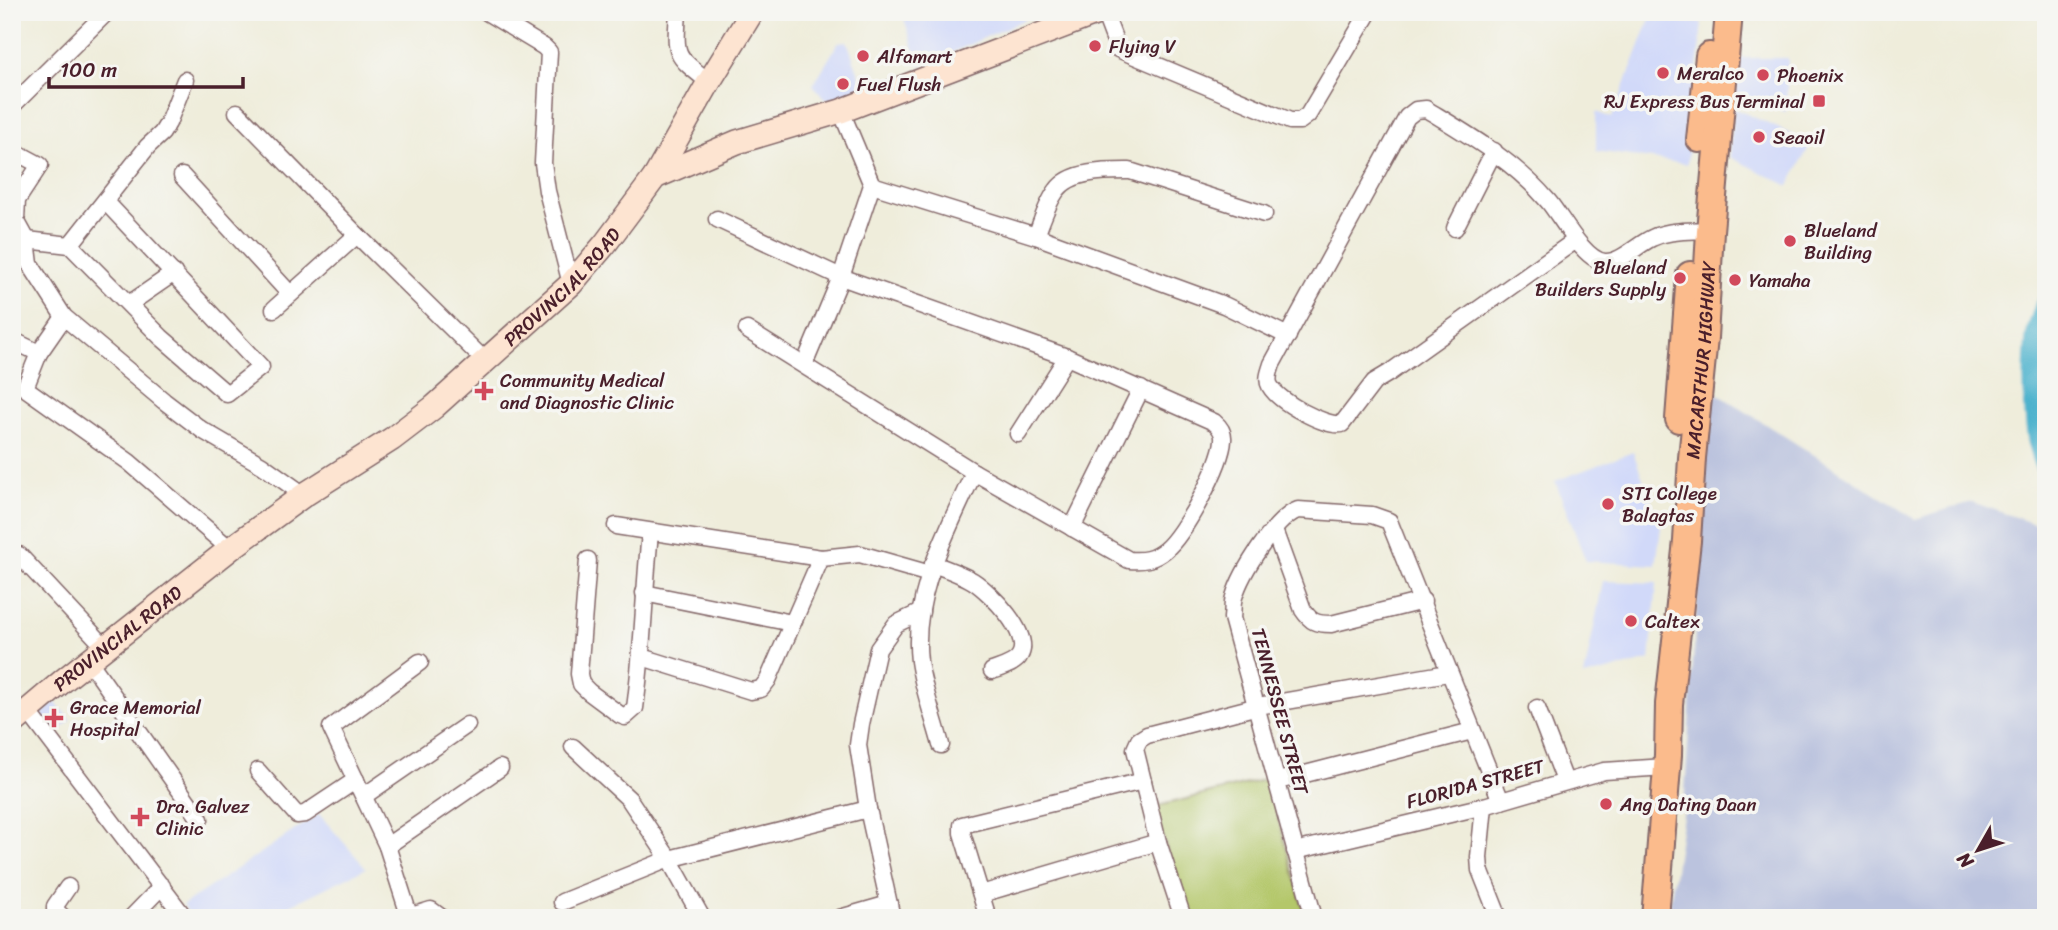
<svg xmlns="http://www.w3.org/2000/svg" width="2058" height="930" font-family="Sriracha,sans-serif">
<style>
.built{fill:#d1d9f9}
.industrial{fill:#bbc3de}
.green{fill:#b4c76b;stroke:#7f734b;stroke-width:2}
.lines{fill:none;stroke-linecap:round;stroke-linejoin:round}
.river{stroke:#4eb2cd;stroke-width:23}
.minor-casing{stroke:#846769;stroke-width:19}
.secondary-casing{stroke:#846769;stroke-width:26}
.trunk-casing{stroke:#846769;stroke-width:30}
.minor{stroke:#fff;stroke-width:16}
.secondary{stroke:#fde4d1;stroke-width:23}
.trunk{stroke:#fbbb8c;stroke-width:26}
.poi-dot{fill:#d1495b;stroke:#f6f6f2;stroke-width:2.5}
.labels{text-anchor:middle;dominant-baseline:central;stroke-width:7;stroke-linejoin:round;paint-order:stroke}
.poi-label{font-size:19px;fill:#4a1f2b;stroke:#f6f6f2;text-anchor:start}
.street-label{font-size:19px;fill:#4a1f2b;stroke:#f6f6f2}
</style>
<rect width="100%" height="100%" fill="#f6f6f2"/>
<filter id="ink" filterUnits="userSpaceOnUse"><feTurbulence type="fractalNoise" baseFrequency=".0143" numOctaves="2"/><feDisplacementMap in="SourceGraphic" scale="14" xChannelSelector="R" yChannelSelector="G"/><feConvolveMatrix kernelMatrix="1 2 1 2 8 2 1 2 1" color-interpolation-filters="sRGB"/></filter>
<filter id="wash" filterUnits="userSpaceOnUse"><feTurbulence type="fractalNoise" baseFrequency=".00686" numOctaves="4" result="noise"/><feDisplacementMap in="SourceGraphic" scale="28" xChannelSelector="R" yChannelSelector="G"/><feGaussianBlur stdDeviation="1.57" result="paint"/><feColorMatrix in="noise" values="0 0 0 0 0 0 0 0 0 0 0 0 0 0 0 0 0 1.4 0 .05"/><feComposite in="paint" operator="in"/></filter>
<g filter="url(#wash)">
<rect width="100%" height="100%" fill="#efeddb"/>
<g class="built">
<polygon points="902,12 1041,12 951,53 919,65"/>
<polygon points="1650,19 1702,23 1687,164 1596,151 1596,112 1612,118"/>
<polygon points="847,41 864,88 829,102 813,85 839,42"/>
<polygon points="1737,58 1788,58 1786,112 1736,95"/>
<polygon points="1733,108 1811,143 1789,186 1730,157"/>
<polygon points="1633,452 1661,527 1656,565 1586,561 1555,481"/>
<polygon points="1603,581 1657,583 1650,660 1584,677"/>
<polygon points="55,702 71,720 53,735 37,717"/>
<polygon points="319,814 366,868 264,918 192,918 183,905"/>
</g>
<polygon class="industrial" points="1710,389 1915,519 1972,502 2046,528 2046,918 1668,918 1684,809"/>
<polygon class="green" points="1267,779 1306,917 1187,918 1154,807"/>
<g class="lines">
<path class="river" d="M2046,306C2043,317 2038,328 2037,338C2034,368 2033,439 2046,465"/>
</g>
</g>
<g filter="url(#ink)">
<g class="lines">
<defs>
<g id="minor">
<path d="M678,12C675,57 674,54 709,82"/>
<polyline points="1104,12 1118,49 1290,121 1300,121 1308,115 1369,12"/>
<polyline points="488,13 544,47 549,52 543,163 547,191 571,284"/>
<polyline points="12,106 107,12"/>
<polyline points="237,112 357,235 486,362"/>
<polyline points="12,150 40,165 17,200 16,220 27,240 30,264 64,317 164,401 202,430 262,465 304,495"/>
<polyline points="182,176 290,294"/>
<polyline points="872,185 1036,236 1224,305 1288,336"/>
<path d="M717,219L841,277L1067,357L1214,422C1220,427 1224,432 1223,440C1222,464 1184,535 1165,550C1153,560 1143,561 1129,560L974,472L747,330"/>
<polyline points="1455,228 1494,151"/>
<path d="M1036,236C1042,221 1047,203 1057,190C1071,170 1108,171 1130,171L1264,214"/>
<polyline points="27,240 70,245 161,337 227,394 261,367 106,202"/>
<path d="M1576,240L1389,373L1374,382L1342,424C1325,427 1279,402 1270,386C1266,379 1270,371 1272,364L1407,117L1416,110L1426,109C1470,136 1514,161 1548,201C1561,216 1584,261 1605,262C1621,263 1638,244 1652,238C1669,230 1692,230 1710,231"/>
<polyline points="70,245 148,146 162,133 168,123 185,80"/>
<polyline points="129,304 174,273"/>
<polyline points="274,309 357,235"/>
<polyline points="64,317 39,353 25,388 129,462 230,549"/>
<polyline points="12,340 39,353"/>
<polyline points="804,365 841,277 872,185 841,111"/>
<polyline points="1018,434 1067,357"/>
<polyline points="616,526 821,558"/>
<polyline points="1072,528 1141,389"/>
<path d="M1274,530L1303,610C1311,622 1316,624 1331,624L1423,601"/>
<polyline points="19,555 105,647"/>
<path d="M588,560L579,674L581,684L589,692L620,715L625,717L635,708C643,650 644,591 650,533"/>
<path d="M933,564C947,569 961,574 973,581C990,592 1032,634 1020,655C1016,664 1000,668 992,671"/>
<polyline points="644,593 792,623"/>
<polyline points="642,657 751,691 761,689 768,680 821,558 860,554 930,574"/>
<polyline points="89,661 200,819"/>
<polyline points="1537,708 1565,781"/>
<polyline points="28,711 185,918"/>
<path d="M941,745C934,718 923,689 919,661C911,594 948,531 974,472"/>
<polyline points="573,747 629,799 669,859 702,918"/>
<polyline points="258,771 297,815 305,814 356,780"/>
<polyline points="1278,781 1472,731"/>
<polyline points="364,796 467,725"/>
<polyline points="1484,806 1479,857 1480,870 1499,918"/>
<polyline points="387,846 500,768"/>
<polyline points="1295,851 1484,806 1604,771 1666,767"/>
<polyline points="981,894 1158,842"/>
<polyline points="562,902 669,859 868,809"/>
<polyline points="409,915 387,846 331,728 420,662"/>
<polyline points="64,918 55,910 55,906 68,887"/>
<polyline points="131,918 162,886"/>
<polyline points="405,918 431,910 442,918"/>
<polyline points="840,918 889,904"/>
<polyline points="892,918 868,809 858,745 861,724 878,649 896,624 921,612"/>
<polyline points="988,918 962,833 962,825 1143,781"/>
<polyline points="1183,918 1158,842 1135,749 1139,740 1147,735 1258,706 1448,673"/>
<path d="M1314,918L1232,618C1233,611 1232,603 1234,597C1241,573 1275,518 1298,510L1372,515L1389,521L1501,801"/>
</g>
<g id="secondary">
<polyline points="655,177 709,82 752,12"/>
<path id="s1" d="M12,724L64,680L230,549L304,495L392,439L434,407L571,284L605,244L655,177L737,142L841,111L1100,12"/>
</g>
<g id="trunk">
<polyline points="1700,139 1709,56"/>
<polyline points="1679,419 1690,275"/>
<path id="s2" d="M1655,918L1668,755L1669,704L1687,541L1692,458L1704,338L1710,231L1729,12"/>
</g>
</defs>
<use href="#minor" class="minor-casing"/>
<use href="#secondary" class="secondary-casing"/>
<use href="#trunk" class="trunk-casing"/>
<use href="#minor" class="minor"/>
<use href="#secondary" class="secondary"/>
<use href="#trunk" class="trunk"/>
</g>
</g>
<g class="poi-dot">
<circle cx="1095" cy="46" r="7"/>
<circle cx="863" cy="56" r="7"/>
<circle cx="1663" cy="73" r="7"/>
<circle cx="1763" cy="75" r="7"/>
<circle cx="843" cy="84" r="7"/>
<rect x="1812" y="94" width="14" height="14" rx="3.5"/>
<circle cx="1759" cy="137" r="7"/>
<circle cx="1790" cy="241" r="7"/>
<circle cx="1680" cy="278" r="7"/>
<circle cx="1735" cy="280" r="7"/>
<path d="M480.5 380.5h7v7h7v7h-7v7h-7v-7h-7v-7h7z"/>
<circle cx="1608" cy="504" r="7"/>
<circle cx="1631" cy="621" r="7"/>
<path d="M50.5 707.5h7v7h7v7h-7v7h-7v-7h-7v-7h7z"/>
<circle cx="1606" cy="804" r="7"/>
<path d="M136.5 806.5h7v7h7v7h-7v7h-7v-7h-7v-7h7z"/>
</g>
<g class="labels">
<g class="poi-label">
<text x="1109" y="46">Flying V</text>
<text x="877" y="56">Alfamart</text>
<text x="1677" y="73">Meralco</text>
<text x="1777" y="75">Phoenix</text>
<text x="857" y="84">Fuel Flush</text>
<text x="1805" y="101" text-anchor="end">RJ Express Bus Terminal</text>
<text x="1773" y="137">Seaoil</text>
<text x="1804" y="230">Blueland<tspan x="1804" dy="22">Building</tspan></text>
<text x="1666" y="267" text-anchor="end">Blueland<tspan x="1666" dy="22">Builders Supply</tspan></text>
<text x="1749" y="280">Yamaha</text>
<text x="500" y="380">Community Medical<tspan x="500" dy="22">and Diagnostic Clinic</tspan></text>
<text x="1622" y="493">STI College<tspan x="1622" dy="22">Balagtas</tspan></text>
<text x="1645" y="621">Caltex</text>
<text x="70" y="707">Grace Memorial<tspan x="70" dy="22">Hospital</tspan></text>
<text x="1620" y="804">Ang Dating Daan</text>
<text x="156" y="806">Dra. Galvez<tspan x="156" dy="22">Clinic</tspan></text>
</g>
<g class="street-label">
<text stroke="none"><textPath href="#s1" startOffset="704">PROVINCIAL ROAD</textPath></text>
<text stroke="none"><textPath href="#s2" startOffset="560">MACARTHUR HIGHWAY</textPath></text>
<text stroke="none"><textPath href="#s1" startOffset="136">PROVINCIAL ROAD</textPath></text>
<text transform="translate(1280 711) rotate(75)">TENNESSEE STREET</text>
<text transform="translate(1475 784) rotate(-15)">FLORIDA STREET</text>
</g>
</g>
<rect width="2058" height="930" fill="none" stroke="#f6f6f2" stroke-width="42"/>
<g transform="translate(1978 850) rotate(231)" stroke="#f6f6f2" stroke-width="5" paint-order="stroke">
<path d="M0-5L12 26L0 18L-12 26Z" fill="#4a1f2b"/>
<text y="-10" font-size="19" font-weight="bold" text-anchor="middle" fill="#4a1f2b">N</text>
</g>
<path d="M49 77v10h194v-10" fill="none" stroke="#4a1f2b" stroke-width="3.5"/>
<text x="60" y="77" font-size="21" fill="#4a1f2b" stroke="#f6f6f2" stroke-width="5" paint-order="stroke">100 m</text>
</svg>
